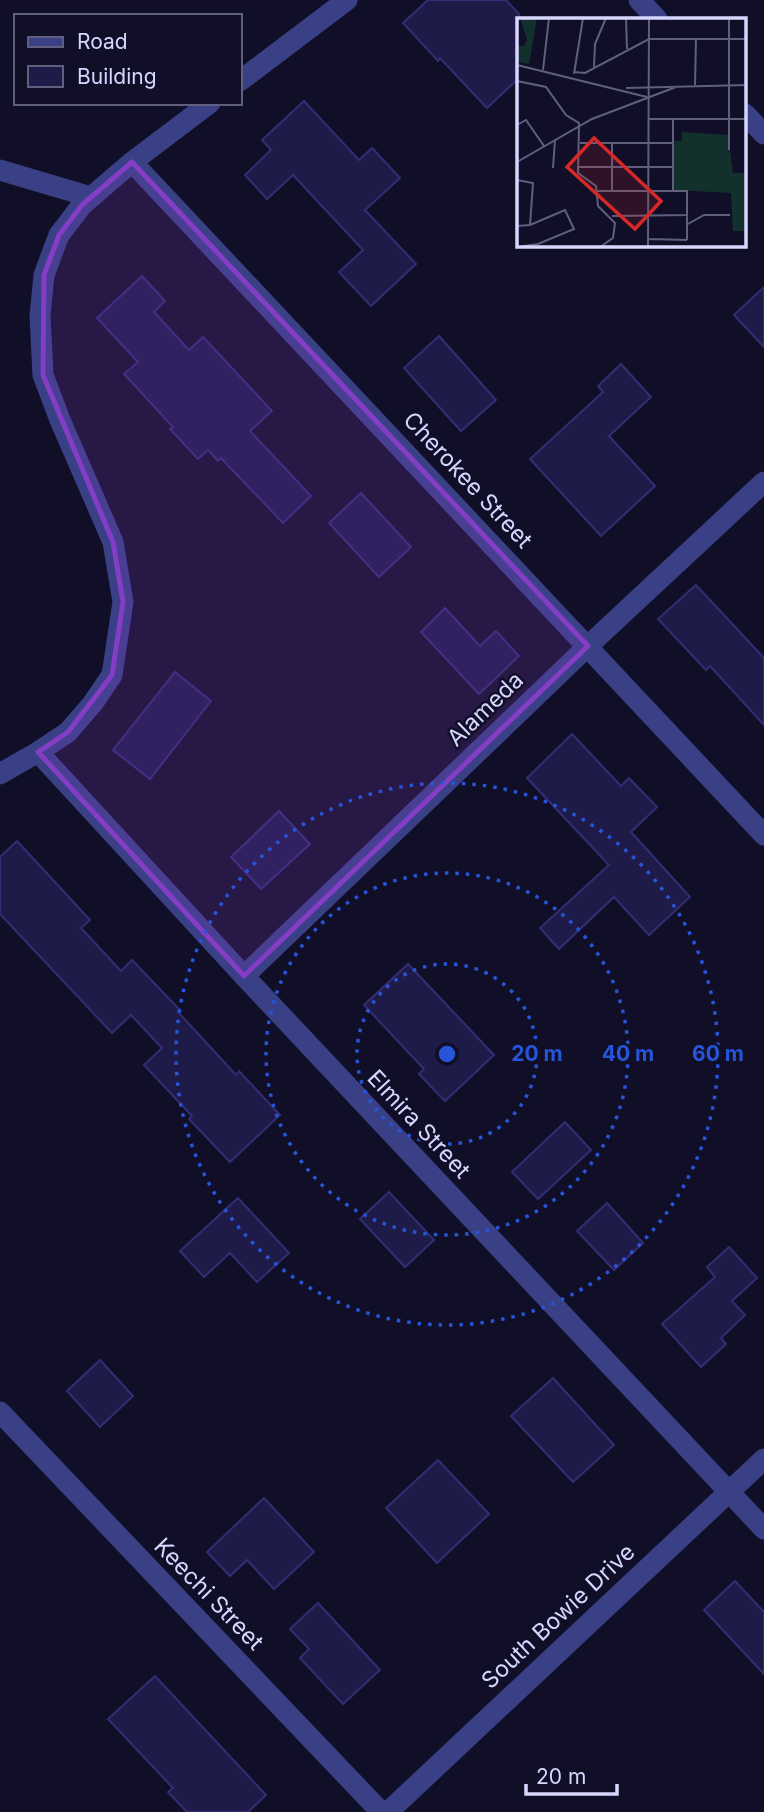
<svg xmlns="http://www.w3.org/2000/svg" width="764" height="1812" font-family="Inter,sans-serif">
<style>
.building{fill:#1f1b48;stroke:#332d74;stroke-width:2}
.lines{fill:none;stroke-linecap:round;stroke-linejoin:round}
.minor{stroke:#3a4086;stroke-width:21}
.marked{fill:#843dc5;fill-opacity:0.2;stroke:#843dc5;stroke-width:5;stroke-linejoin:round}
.ring{fill:none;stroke:#2655da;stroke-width:3.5;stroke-dasharray:3.5 7}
.labels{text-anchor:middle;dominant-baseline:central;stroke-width:5;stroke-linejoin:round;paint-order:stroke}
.street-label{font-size:23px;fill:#d6d6ff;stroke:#110f27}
.inset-road{fill:none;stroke:#605f7d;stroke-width:2}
.view{fill:#d62828;fill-opacity:0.15;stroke:#d62828;stroke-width:3.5}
.inset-edge{fill:none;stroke:#d6d6ff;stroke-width:3.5}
.centre{fill:#2655da;stroke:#110f27;stroke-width:3.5}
.ring-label{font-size:21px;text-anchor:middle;font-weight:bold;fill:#2655da;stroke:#110f27;stroke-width:5;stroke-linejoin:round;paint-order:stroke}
</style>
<rect width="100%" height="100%" fill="#110f27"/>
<g class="building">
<polygon points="428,0 506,0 519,14 519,78 487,108 440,58 438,61 403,23"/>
<polygon points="304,101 359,160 372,148 400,178 365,210 416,264 371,306 339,272 363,250 293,175 267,199 245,175 271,150 262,140"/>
<polygon points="142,276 165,301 154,312 189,350 203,337 272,411 250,431 311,496 283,523 221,458 218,461 208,450 198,459 170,429 173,427 124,374 138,362 97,318"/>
<polygon points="764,287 764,347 734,315"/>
<polygon points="439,336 496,400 461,431 404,368"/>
<polygon points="621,364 651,397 609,436 655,486 601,536 530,459 603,392 598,386"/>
<polygon points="361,493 411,547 379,577 329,523"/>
<polygon points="696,585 764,658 764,725 710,666 706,670 658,619"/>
<polygon points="445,608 480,646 496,631 519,656 479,694 421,632"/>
<polygon points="175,672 211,701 150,779 113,750"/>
<polygon points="572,734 621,786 629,778 657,807 631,832 690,897 649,935 614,897 559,949 540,928 609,865 527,778"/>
<polygon points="279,811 310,844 261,889 231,857"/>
<polygon points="17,841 90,920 81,928 121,971 132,960 180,1010 178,1012 236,1075 239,1071 280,1115 230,1162 189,1119 192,1116 144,1065 162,1048 131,1015 112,1033 0,914 0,857"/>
<polygon points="408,964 494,1055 445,1101 419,1074 424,1069 364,1005"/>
<polygon points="565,1122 591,1150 538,1199 512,1172"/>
<polygon points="389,1192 434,1240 405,1267 360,1219"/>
<polygon points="238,1198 289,1253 257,1282 230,1253 204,1277 180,1251"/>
<polygon points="607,1203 643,1243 614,1270 577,1231"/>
<polygon points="729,1247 757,1278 732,1301 745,1315 721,1338 726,1344 701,1367 662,1324 715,1277 707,1267"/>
<polygon points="100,1360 133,1396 100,1427 67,1391"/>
<polygon points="553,1378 614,1445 573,1482 511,1416"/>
<polygon points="438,1460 489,1514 437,1563 386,1508"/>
<polygon points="264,1498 314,1552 274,1589 247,1560 230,1576 207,1552"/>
<polygon points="735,1581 764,1612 764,1674 704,1610"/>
<polygon points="318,1603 380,1670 343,1704 300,1658 309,1649 290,1629"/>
<polygon points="155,1676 266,1795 248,1812 187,1812 168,1792 173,1788 108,1719"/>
</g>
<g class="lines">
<g class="minor">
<polyline points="639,0 657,19"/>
<polyline points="240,81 347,0"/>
<polyline points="745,114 764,134"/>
<polyline points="132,162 764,835"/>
<polyline points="0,170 91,197"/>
<polyline points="38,752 244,976 764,1529"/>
<polyline points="0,774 38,752 68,732 93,703 112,675 123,602 113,542 60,420 43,375 40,316 44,275 59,235 82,205 132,162 210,103"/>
<polyline points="244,976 588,646 764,482"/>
<polyline points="0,1412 381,1812"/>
<polyline points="388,1812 764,1459"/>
</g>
</g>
<path class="marked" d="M132,162L588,646L244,976L38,752L68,732L112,675L123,602L113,542L43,375L44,275L59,235L82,205Z"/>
<g class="ring">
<circle cx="447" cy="1054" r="90"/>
<circle cx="447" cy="1054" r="181"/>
<circle cx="447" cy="1054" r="271"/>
</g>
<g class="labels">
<g class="street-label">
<text transform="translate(468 480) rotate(47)">Cherokee Street</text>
<text transform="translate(485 709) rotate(-44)">Alameda</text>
<text transform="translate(419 1124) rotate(47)">Elmira Street</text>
<text transform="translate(209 1594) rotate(46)">Keechi Street</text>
<text transform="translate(558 1616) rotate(-43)">South Bowie Drive</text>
</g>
</g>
<g transform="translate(517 18)">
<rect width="229" height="229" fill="#110f27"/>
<path d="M3,0H20L12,46L0,44V28H7L10,21ZM165,114L211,117L216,155H229V213H216L214,175L157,172V123H165Z" fill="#12312d"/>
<path class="inset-road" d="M109,0L110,31M0,47L130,79M77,49L78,26L89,0M26,52L32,0M57,54L68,55L132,21H230M57,56L66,0M0,63L29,69L49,97L62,105L61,155L79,168L81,188L98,205L96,220L83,229M178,67L179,21M109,70L230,67M131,101H230M156,101V173M0,107L9,102L27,128M63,125H156M95,125V173M212,132V0M0,144L75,101L159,69M61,149H156M36,150L38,122M0,162L16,165L13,207M80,173H170V222M95,198L171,197M171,206L187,197H213M0,208L13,207L48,192L57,211L21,226L0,229M131,221L170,222M131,229L132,0"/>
<path class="view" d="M77,120L144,183L118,211L50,149Z"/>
<rect width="229" height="229" class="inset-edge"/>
</g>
<circle cx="447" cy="1054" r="10" class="centre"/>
<g class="ring-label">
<text x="537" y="1061">20 m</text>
<text x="628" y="1061">40 m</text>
<text x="718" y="1061">60 m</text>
</g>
<rect x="14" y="14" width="228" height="91" fill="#110f27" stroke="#605f7d" stroke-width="2"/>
<rect x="28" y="37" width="35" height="10" fill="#3a4086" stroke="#605f7d" stroke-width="2"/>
<text x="77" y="49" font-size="21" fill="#d6d6ff">Road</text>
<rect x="28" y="66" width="35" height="21" fill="#1f1b48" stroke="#605f7d" stroke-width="2"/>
<text x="77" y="84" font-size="21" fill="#d6d6ff">Building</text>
<path d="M526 1784v10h91v-10" fill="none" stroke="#d6d6ff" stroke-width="3.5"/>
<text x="536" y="1784" font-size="21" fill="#d6d6ff" stroke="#110f27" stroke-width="5" paint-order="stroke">20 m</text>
</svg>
